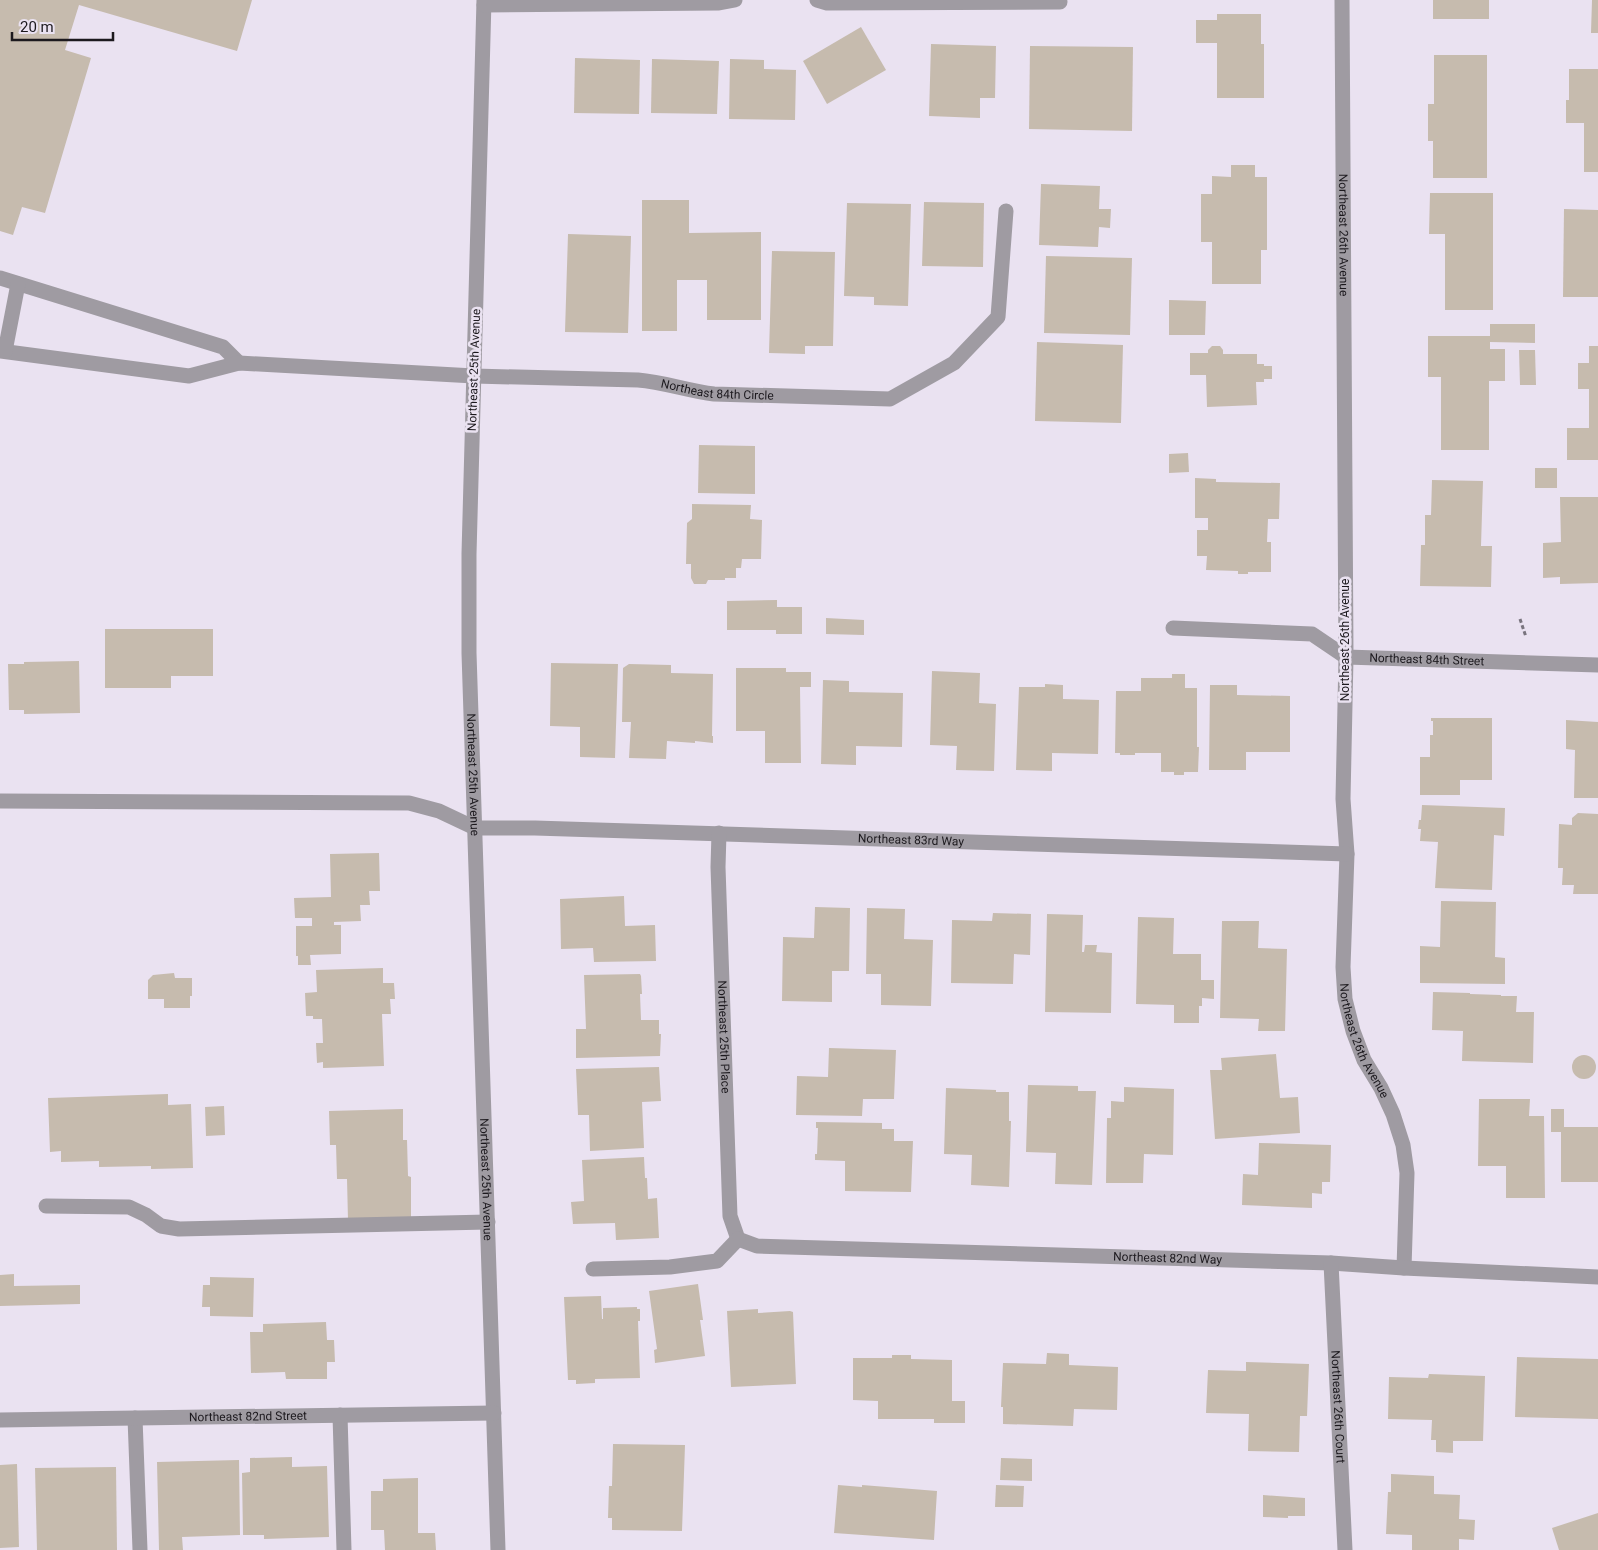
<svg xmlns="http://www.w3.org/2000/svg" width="1598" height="1550" font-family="Roboto,sans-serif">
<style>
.building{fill:#c6bbae}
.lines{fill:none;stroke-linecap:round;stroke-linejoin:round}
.path{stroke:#79747e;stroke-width:3;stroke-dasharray:4 2.5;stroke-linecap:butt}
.minor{stroke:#9f9ba2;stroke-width:15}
.labels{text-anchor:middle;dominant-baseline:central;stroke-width:5;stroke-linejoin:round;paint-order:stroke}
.street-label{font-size:12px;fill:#1c191e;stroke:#eae2f1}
</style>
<rect width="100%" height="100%" fill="#eae2f1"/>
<g class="building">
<polygon points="0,0 252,0 237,51 79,5 65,50 91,58 45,213 22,207 13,235 0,231"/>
<rect x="1433" y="0" width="56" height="19"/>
<polygon points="1592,0 1598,0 1598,33 1591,33"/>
<polygon points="1217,14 1261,14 1261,44 1264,44 1264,98 1217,98 1217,43 1196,43 1196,20 1217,20"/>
<polygon points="861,27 886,70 827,104 803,61"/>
<polygon points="931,44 996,46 995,98 980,98 980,118 929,116"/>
<polygon points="1030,46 1133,47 1132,131 1029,129"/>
<polygon points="1434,55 1487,55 1487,178 1433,178 1433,141 1428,141 1428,104 1434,104"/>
<polygon points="575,58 640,60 639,114 574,113"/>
<polygon points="652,59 719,61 717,114 651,113"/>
<polygon points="730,59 764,60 764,69 796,70 795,120 729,119"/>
<polygon points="1569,69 1598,69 1598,172 1584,172 1584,123 1566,123 1566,100 1569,100"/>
<polygon points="1231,165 1255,165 1255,177 1267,177 1267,250 1261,250 1261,284 1212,284 1212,242 1201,242 1201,194 1212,194 1212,176 1231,177"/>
<polygon points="1041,184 1100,186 1099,209 1111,209 1110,228 1099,227 1098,247 1039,245"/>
<polygon points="1430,193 1493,193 1493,310 1445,310 1445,234 1429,234"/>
<polygon points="642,200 689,200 689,233 761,232 761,320 707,320 707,280 677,280 677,331 642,331"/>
<polygon points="924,202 984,203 983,267 922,266"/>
<polygon points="847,203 911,204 908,306 874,305 874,297 844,296"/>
<polygon points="1564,209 1598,210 1598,297 1563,297"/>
<polygon points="568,234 631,236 628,333 565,332"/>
<polygon points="772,251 835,252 833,346 805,346 805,354 769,353"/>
<polygon points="1046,256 1132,258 1130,335 1044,333"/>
<polygon points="1169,300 1206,301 1205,335 1169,335"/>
<polygon points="1490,324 1535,324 1535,343 1490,342 1490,349 1505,349 1505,381 1489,381 1489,450 1441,450 1441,377 1428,377 1428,336 1490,336"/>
<polygon points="1037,342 1123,345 1121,423 1035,421"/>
<polygon points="1212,346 1220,346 1223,350 1223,354 1257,354 1257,364 1264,364 1264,366 1272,366 1272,379 1264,379 1264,382 1256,382 1257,405 1207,407 1206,375 1190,375 1190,353 1208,353 1208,350"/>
<polygon points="1589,346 1598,346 1598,460 1567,460 1567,428 1589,428 1589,389 1578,389 1578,363 1589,363"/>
<polygon points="1519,350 1535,350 1536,385 1520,385"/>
<polygon points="699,445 755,446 755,494 698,493"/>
<polygon points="1188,453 1189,472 1169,473 1169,454"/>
<rect x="1535" y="468" width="22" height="20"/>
<polygon points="1195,478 1216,479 1216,482 1280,483 1279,519 1268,519 1267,542 1271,542 1271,572 1248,572 1248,574 1238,574 1238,571 1206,570 1207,556 1197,556 1197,530 1208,530 1208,518 1195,518"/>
<polygon points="1432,480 1483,481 1481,546 1492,546 1491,587 1420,586 1421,545 1425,545 1425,515 1431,515"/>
<polygon points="1560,497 1598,497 1598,583 1560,584 1560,577 1543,578 1543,543 1561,542"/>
<polygon points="692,504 751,505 750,519 762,520 761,559 742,559 741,568 736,568 736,578 725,578 725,580 708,580 706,584 694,584 691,578 691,564 686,564 687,523 692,519"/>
<polygon points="777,600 777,607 802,607 802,634 776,634 776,630 727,630 727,601"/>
<polygon points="826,618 864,620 864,635 826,634"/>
<polygon points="105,629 213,629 213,676 171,676 171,688 105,688"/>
<polygon points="79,661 80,713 24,714 24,710 9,710 8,664 24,664 24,662"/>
<polygon points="551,663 618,664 615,758 580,757 580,727 550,726"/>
<polygon points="629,664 671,665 671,673 713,674 712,736 713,736 713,743 695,741 695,743 667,741 666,759 629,758 631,722 622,722 623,668"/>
<polygon points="736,668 786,668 786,672 811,672 811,687 800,687 801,763 765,763 765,731 736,731"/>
<polygon points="932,671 980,673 979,703 996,704 994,771 956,770 957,746 930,745"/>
<polygon points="1172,674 1185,674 1185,688 1197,688 1197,747 1199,747 1198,772 1184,772 1184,775 1174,775 1174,772 1161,772 1161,753 1135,753 1135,755 1120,755 1120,753 1115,753 1116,691 1141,691 1141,678 1172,678"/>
<polygon points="823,680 849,681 849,692 903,693 902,747 856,746 856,765 821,764"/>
<polygon points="1045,684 1063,685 1063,699 1099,700 1098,754 1052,753 1052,771 1016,770 1019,687 1045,687"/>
<polygon points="1210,685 1237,685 1237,695 1290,696 1290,752 1246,752 1246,770 1209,770"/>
<polygon points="1431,718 1492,718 1492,780 1460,780 1460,795 1420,795 1420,757 1430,757 1430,735 1433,735 1433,721 1431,721"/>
<polygon points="1566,720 1598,722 1598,798 1574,798 1575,750 1566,749"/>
<polygon points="1422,805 1505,808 1504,836 1494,835 1492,890 1435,888 1438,842 1420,841 1421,829 1418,829 1419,820 1421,820"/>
<polygon points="1578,813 1598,814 1598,894 1573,894 1574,885 1562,885 1563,868 1558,868 1559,824 1572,825 1572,818"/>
<polygon points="379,853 380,891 369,891 370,905 360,905 361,921 334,922 334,925 341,925 341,954 310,955 311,965 298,965 298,956 296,956 296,926 312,926 312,918 295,918 294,898 331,897 330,854"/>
<polygon points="624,896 625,926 655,925 656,961 594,962 593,948 561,949 560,899"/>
<polygon points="1441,901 1496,902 1495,957 1505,958 1505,984 1420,983 1420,946 1440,947"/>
<polygon points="815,907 850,908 849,971 832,971 832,1002 782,1001 783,937 814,938"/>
<polygon points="867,908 905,909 904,939 933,940 931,1006 881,1005 881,974 866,974"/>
<polygon points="993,913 1031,914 1030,955 1014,954 1013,984 951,983 952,920 992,921"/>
<polygon points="1047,914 1083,915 1082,952 1084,952 1085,945 1097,945 1096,952 1112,953 1111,1013 1045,1012"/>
<polygon points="1138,917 1174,918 1173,954 1201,954 1201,980 1214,980 1214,999 1202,998 1202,1006 1199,1006 1199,1023 1174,1023 1174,1005 1136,1004"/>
<polygon points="1222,921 1259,921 1258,948 1287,949 1285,1031 1258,1031 1259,1019 1220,1018"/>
<polygon points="383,968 383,983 394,983 395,999 390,999 391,1014 382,1014 384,1066 323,1068 323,1062 317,1063 316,1043 323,1043 322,1019 313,1019 313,1016 306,1016 305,993 317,992 316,970"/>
<polygon points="174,973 175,978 192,978 192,996 190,996 190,1008 164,1008 164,999 148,999 148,980 153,975"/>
<polygon points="640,974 641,976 642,994 640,994 641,1020 659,1020 659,1034 661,1034 660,1056 576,1058 576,1029 586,1029 584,975"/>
<polygon points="1433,992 1470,993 1470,994 1501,995 1501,996 1517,996 1516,1012 1534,1012 1533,1063 1462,1061 1463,1031 1432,1030"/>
<polygon points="829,1048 896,1050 894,1099 863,1099 862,1116 796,1115 797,1076 828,1077"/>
<polygon points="1276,1054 1280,1098 1298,1097 1300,1133 1215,1139 1210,1070 1222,1070 1221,1058"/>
<circle cx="1584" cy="1067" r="12"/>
<polygon points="659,1067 661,1101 642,1102 644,1148 590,1151 589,1115 578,1115 576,1069"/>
<polygon points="1028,1085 1078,1086 1078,1091 1096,1091 1092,1185 1055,1184 1056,1153 1026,1152"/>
<polygon points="1124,1087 1174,1089 1173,1155 1144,1154 1143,1183 1106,1183 1107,1118 1111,1118 1111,1101 1124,1102"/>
<polygon points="946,1088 996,1090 996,1092 1009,1092 1009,1121 1011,1121 1009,1187 971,1185 972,1155 944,1154"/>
<polygon points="168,1094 168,1105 191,1104 193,1168 151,1169 151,1166 99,1167 99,1161 61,1162 61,1151 50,1152 48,1098"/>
<polygon points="1479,1099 1530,1099 1529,1116 1544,1116 1545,1198 1506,1198 1506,1166 1478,1166"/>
<polygon points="224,1106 225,1135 206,1136 205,1107"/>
<polygon points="403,1109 403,1140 407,1140 408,1176 411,1177 411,1219 348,1220 347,1179 337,1179 336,1145 330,1145 329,1111"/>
<polygon points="1551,1109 1564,1109 1564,1127 1598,1127 1598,1182 1561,1182 1561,1132 1551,1132"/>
<polygon points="816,1122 882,1123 882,1129 894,1129 894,1141 913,1141 911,1192 845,1191 845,1161 815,1160 815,1154 817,1154 818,1128 816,1128"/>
<polygon points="1259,1143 1331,1145 1330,1182 1322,1182 1322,1194 1312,1193 1312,1208 1242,1205 1243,1174 1258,1175"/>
<polygon points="644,1157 645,1178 647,1178 648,1199 657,1198 659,1238 616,1240 615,1223 573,1224 571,1202 584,1201 582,1160"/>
<polygon points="14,1274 14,1286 80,1285 80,1304 0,1306 0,1275"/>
<polygon points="210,1277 254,1278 253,1317 210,1316 210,1307 202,1307 203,1285 210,1285"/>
<polygon points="698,1284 703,1320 700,1320 705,1356 655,1363 654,1350 657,1349 649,1291"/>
<polygon points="601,1296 602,1319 603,1319 603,1308 637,1307 637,1309 640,1309 640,1321 638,1321 640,1378 595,1379 595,1383 576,1384 576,1380 568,1380 564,1297"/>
<polygon points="758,1309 758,1313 790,1311 793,1312 796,1384 731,1387 727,1311"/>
<polygon points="326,1322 327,1340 334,1340 335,1362 327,1362 327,1379 286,1379 285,1372 251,1373 250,1332 263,1332 263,1324"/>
<polygon points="1047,1353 1069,1354 1069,1365 1118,1367 1117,1410 1074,1409 1073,1426 1003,1424 1003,1407 1001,1407 1003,1363 1046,1364"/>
<polygon points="892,1355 911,1355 911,1359 952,1360 952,1401 965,1401 965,1423 934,1423 934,1419 878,1419 878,1401 853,1400 853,1358 892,1358"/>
<polygon points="1517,1357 1598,1359 1598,1419 1515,1417"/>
<polygon points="1246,1362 1309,1364 1307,1416 1300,1416 1299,1452 1248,1451 1249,1414 1206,1413 1208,1370 1246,1371"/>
<polygon points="1429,1374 1485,1376 1483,1441 1453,1441 1453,1453 1436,1452 1436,1440 1431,1440 1432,1420 1388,1419 1389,1377 1428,1378"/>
<polygon points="613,1444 685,1445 682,1531 612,1530 612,1518 608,1518 609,1486 612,1486"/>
<polygon points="292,1457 292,1467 327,1466 329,1537 264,1539 264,1535 243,1535 242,1473 250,1472 250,1458"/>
<polygon points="1001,1458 1032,1459 1032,1481 1000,1480"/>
<polygon points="239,1460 240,1535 182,1537 183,1550 159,1550 157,1462"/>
<polygon points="17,1464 19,1547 0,1548 0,1465"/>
<polygon points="116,1467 117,1550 37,1550 35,1468"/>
<polygon points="1391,1474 1434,1476 1434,1494 1460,1495 1459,1519 1475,1520 1474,1540 1459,1539 1459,1550 1412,1550 1412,1535 1386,1534 1388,1492 1391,1492"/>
<polygon points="418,1478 418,1533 435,1533 436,1550 385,1550 384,1530 371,1530 371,1491 383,1491 383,1479"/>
<polygon points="838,1485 862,1487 862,1485 937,1491 934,1540 834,1533"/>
<polygon points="996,1485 1024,1486 1023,1507 995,1507"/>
<polygon points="1263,1495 1305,1498 1305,1516 1288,1516 1288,1518 1263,1517"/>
<polygon points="1598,1513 1598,1550 1559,1550 1552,1528"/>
</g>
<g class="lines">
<polyline class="path" points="1520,619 1526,637"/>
<g class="minor">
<path id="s1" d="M484,0L469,554V653L498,1550"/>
<polyline points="817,0 827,3 1060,2"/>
<path id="s2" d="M1342,0L1346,657L1343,799L1347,854L1343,967L1345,999L1353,1031L1364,1060L1381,1088L1393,1114L1403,1145L1407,1173L1404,1268"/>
<polyline points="484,5 719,3 735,0"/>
<polyline points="0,278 223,347 239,363"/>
<path id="s3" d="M0,351L189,376L239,363L474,376L638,380C664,382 688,391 714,394L890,399L954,363L998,317L1006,211"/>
<polyline points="5,351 18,284"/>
<path id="s4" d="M1173,628L1312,634L1346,657L1598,665"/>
<path id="s5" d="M0,801L409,803L439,811L475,828H535L1347,854"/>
<path id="s6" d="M719,833L718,867L730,1216L738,1239"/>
<polyline points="46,1206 129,1207 146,1215 161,1226 179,1229 488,1222"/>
<path id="s7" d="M738,1239L757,1246L1331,1263L1404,1268L1598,1277"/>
<path id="s8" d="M1331,1263L1345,1550"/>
<polyline points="593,1269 670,1267 717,1261 738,1239"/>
<polyline points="340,1415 344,1550"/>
<polyline points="135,1418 140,1550"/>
<path id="s9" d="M0,1420L494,1413"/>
</g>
</g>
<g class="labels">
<g class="street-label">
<text stroke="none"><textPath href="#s2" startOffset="235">Northeast 26th Avenue</textPath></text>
<text transform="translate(474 370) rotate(-88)">Northeast 25th Avenue</text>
<text stroke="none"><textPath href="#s3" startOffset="722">Northeast 84th Circle</textPath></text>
<text transform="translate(1345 640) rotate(-90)">Northeast 26th Avenue</text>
<text stroke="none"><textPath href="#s4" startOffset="261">Northeast 84th Street</textPath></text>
<text stroke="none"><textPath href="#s1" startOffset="775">Northeast 25th Avenue</textPath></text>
<text stroke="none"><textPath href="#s5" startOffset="916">Northeast 83rd Way</textPath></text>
<text stroke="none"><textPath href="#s6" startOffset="204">Northeast 25th Place</textPath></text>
<text stroke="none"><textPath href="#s2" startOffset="1045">Northeast 26th Avenue</textPath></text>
<text stroke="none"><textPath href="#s1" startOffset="1180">Northeast 25th Avenue</textPath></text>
<text stroke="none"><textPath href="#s7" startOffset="431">Northeast 82nd Way</textPath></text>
<text stroke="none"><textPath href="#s8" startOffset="144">Northeast 26th Court</textPath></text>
<text stroke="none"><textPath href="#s9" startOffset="248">Northeast 82nd Street</textPath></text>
</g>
</g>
<path d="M12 32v8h101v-8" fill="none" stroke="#1c191e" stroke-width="2.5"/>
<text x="20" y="32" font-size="15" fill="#1c191e" stroke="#eae2f1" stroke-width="4" paint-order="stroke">20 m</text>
</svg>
